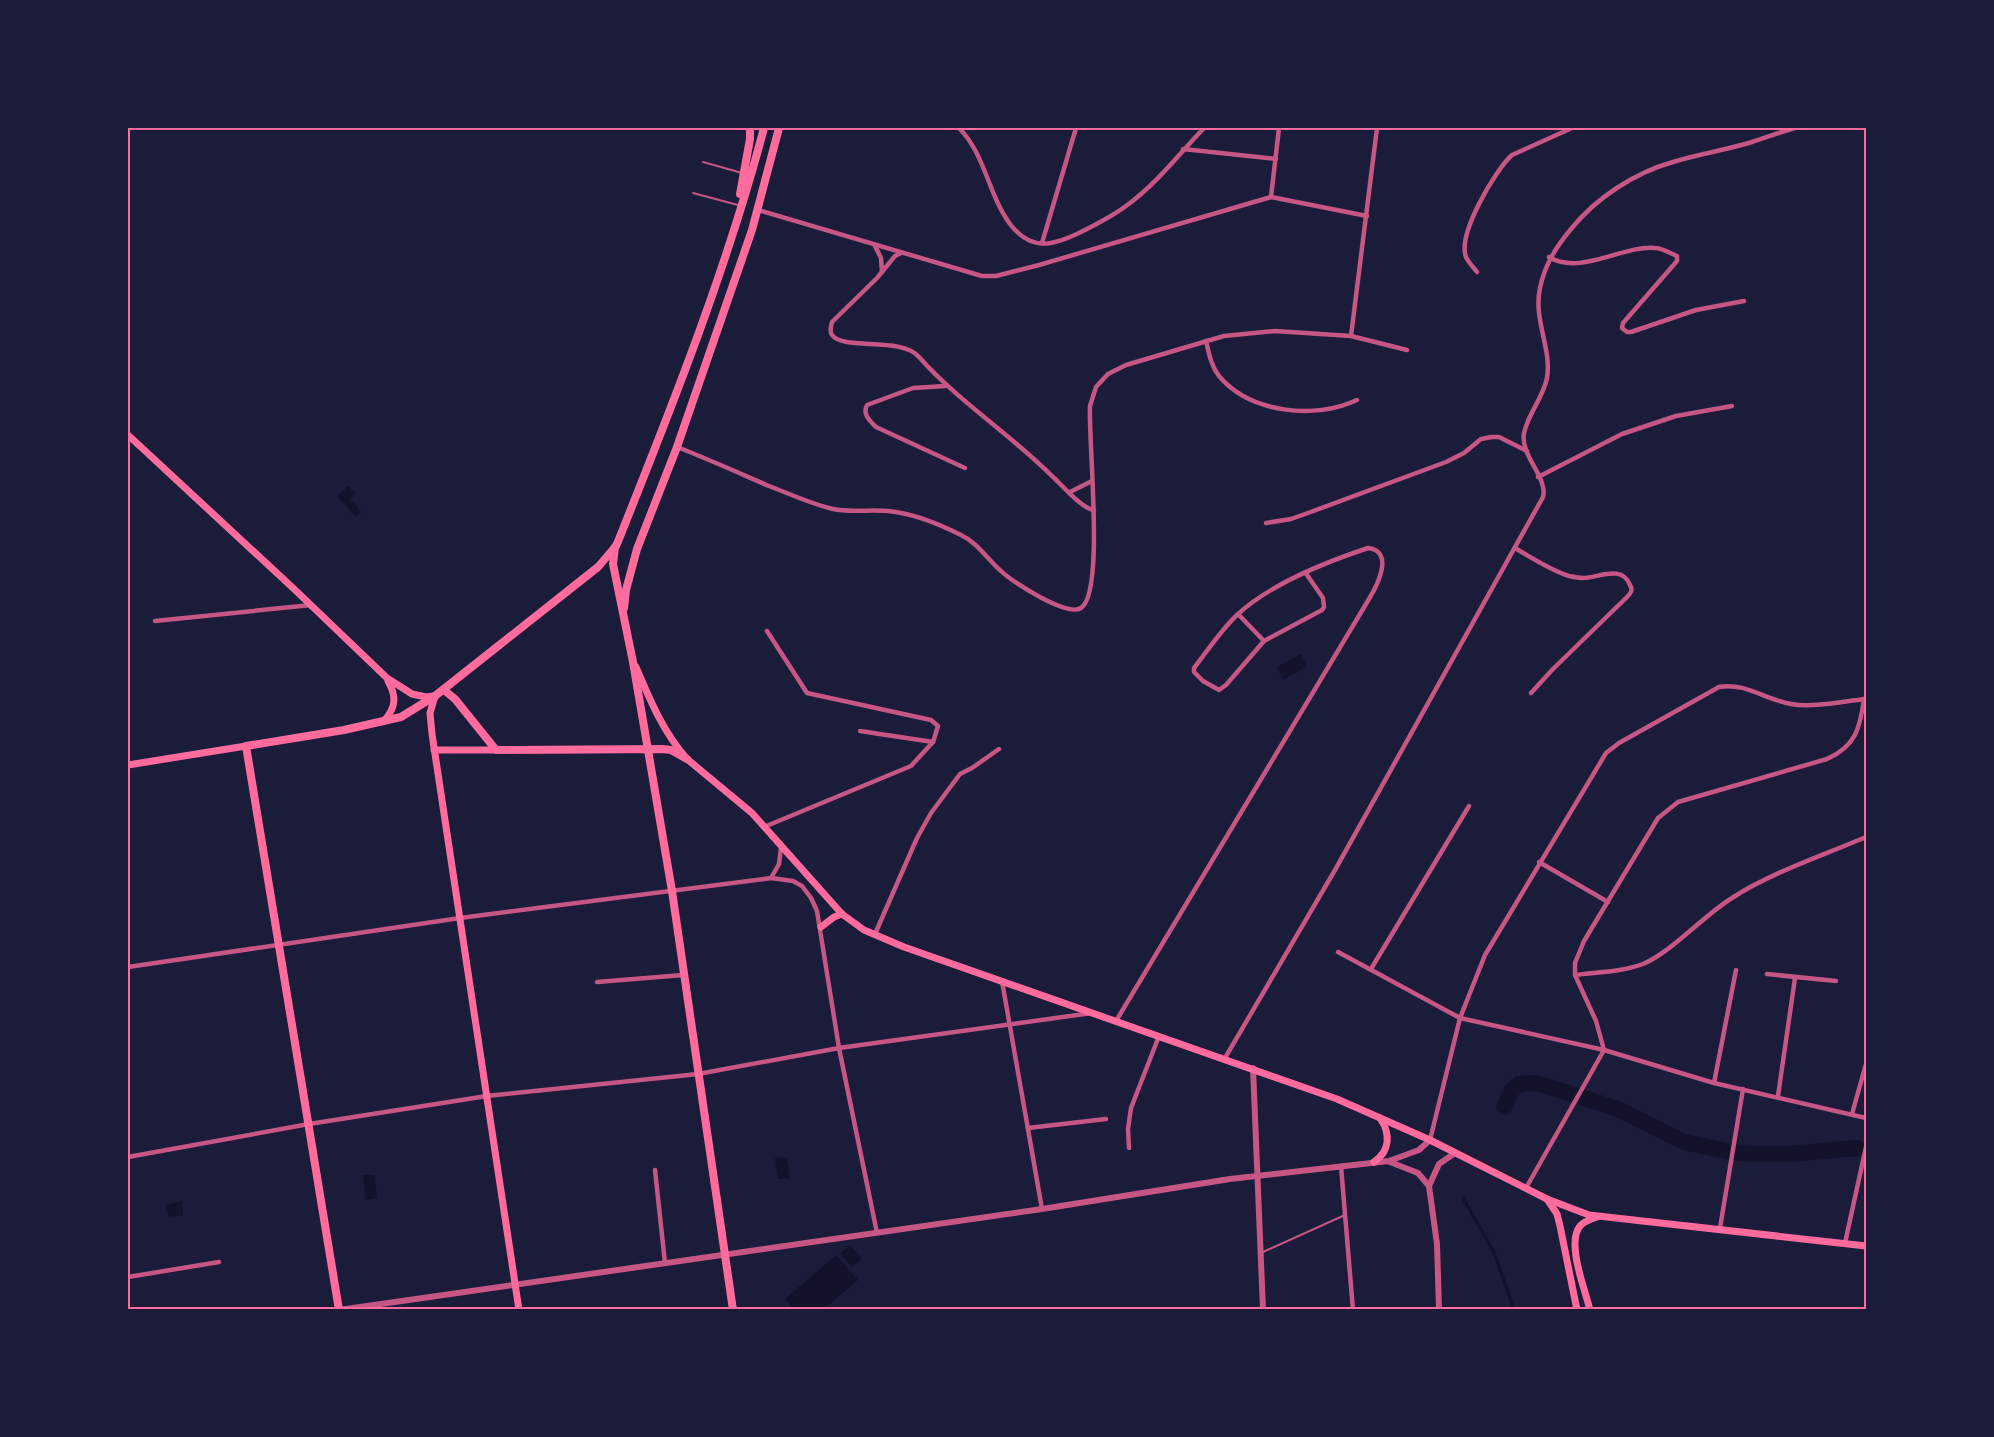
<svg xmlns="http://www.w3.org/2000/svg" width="1994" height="1437" font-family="'Playfair Display',serif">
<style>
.water{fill:#12122b}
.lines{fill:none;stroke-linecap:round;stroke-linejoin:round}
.stream{stroke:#12122b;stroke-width:3}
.river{stroke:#12122b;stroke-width:16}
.service{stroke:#c65784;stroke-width:2}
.minor{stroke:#c65784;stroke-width:4.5}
.tertiary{stroke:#c65784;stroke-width:6}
.secondary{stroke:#ff6b9d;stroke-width:7}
.primary{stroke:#ff6b9d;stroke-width:8}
.neatline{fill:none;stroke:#ff6b9d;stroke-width:2}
</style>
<rect width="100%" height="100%" fill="#1b1b3a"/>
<g class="water">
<polygon points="349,486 356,493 350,499 361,512 356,517 337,496"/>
<polygon points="1301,654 1307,666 1283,680 1277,667"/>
<polygon points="787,1157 790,1178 778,1179 775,1158"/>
<polygon points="363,1175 374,1175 377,1198 366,1200"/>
<polygon points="182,1201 183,1215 169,1217 166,1205"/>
<polygon points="850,1245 862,1258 852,1267 840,1254"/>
<polygon points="836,1255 858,1280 824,1309 794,1309 785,1299"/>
</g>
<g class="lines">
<polyline class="stream" points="1463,1198 1494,1252 1514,1310"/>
<polyline class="river" points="1504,1107 1512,1090 1519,1084 1537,1083 1618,1109 1684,1142 1727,1151 1750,1154 1789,1154 1857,1148"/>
<g class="service">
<polyline points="703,162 742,173"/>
<polyline points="693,193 738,205"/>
<polyline points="1263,1252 1345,1215"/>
</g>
<g class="minor">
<path d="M959,128C985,154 988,194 1010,224C1032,253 1055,245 1083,231C1099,223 1116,214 1130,203C1158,182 1180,153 1204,128"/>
<polyline points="1183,149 1276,159"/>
<polyline points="1271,197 1279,128"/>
<polyline points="758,210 982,276 996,276 1039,265 1271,197 1367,216"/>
<polyline points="1042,243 1076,128"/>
<polyline points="875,246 881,258 882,272"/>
<path d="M901,253L895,256L877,278L832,322C831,327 829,331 832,335C844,351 901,336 919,357C959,402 1010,434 1052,476C1062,485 1082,509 1094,510"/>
<path d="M1549,257C1581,276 1622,245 1655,248C1662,248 1670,253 1677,256V261L1623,323L1622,328L1627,332H1631L1696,310L1744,301"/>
<path d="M1477,272C1474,268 1468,262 1466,257C1457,235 1495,170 1512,155L1572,128"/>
<polyline points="1351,336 1377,128"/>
<path d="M1206,341C1209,353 1211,366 1219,376C1250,413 1315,420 1357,400"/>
<path d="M945,386L913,388L867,405C862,414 870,421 876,427L965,468"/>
<path d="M677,447C708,459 739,473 769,486C790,494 811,504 833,509C851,513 869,509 888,511C912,513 939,524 961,535C978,543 987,559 1001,571C1012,582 1067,617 1081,608C1105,592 1088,441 1090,406L1096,387L1108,374L1126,365L1224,336L1275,331L1351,336L1407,350"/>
<polyline points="1538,477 1622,434 1676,416 1732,406"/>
<polyline points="1070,492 1092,481"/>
<polyline points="1266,523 1291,519 1308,513 1446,462 1464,453 1481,439 1492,437 1499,437 1527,451"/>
<path d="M1515,548C1532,558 1550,570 1569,576C1574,577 1579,578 1583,578C1598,578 1622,564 1630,585C1633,590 1631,593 1627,597L1553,669L1531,693"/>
<polyline points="1238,614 1264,641"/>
<polyline points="155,621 311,605"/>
<polyline points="860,731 933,742"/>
<polyline points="764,827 911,766 933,742 938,726 931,720 807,693 767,631"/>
<polyline points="1539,862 1608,902"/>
<polyline points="771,878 779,864 781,847"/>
<polyline points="875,934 917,838 931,813 960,774 972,768 999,749"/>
<polyline points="1338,952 1460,1018 1604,1050 1714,1083 1866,1118"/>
<polyline points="128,967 460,918 771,878 793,881 802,886 811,898 817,911 839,1048 877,1233"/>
<polyline points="1371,969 1469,806"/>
<polyline points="1767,974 1836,981"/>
<path d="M1575,975C1597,972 1622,972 1643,964C1673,951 1704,915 1732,898C1770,873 1824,855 1866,837"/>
<polyline points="1002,981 1042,1209"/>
<polyline points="597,982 683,975"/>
<path d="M1116,1021L1369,599C1377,586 1395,551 1368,548C1326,562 1269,585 1237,615C1221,630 1208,650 1194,668V672L1203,681L1219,690L1226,685L1264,641L1322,610L1324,607L1323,598L1305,572"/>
<path d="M1604,1050L1596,1021L1575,975V963L1584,941L1658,818L1678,802L1827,759C1856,746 1860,728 1864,699"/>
<path d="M1225,1058L1335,870L1543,497C1548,477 1520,456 1524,433C1528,414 1543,398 1547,378C1552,349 1533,319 1540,288C1545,264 1556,247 1571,229C1596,198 1634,173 1673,162C1699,154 1726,150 1752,142C1767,137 1781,132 1795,128"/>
<polyline points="1714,1083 1736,970"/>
<polyline points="1778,1096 1795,978"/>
<polyline points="1852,1114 1866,1064"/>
<polyline points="1028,1128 1106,1119"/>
<path d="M1430,1140L1460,1018L1485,955L1606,753L1619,743L1719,687C1745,682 1766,700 1791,704C1813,708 1844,701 1866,699"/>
<polyline points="1129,1148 1128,1129 1131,1108 1159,1036"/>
<polyline points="128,1157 309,1124 487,1096 698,1074 839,1048 1092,1013"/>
<polyline points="1341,1166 1353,1310"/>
<polyline points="655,1170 665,1263"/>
<polyline points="1526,1188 1604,1050"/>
<polyline points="1720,1228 1743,1089"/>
<polyline points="1845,1243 1866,1147"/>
<polyline points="128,1277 219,1262"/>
</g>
<g class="tertiary">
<polyline points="1253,1068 1263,1310"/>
<polyline points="1390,1162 1418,1173 1429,1186"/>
<polyline points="339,1310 1042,1209 1230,1179 1389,1161 1419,1150 1430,1140"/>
<polyline points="1439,1310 1437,1244 1429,1186 1439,1164 1455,1153"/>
</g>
<g class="secondary">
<polyline points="128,435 293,588 387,678 412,694 426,697 433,696"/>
<path d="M636,667C650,700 663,732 687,759L752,813L842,914L864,930L904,947L1337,1099L1430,1140L1547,1199L1589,1215L1866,1246"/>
<polyline points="435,696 430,713 432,734 519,1310"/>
<path d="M384,721C396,707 397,697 388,681"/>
<polyline points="434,750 496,750"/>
<polyline points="128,765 246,746"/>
<polyline points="821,927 834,917 842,914"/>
<path d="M1374,1162C1390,1151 1391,1134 1380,1118"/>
<polyline points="1547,1199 1557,1214 1560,1226 1577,1310"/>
<path d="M1590,1310C1585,1289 1566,1243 1580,1226C1584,1221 1591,1219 1597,1217"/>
</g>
<g class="primary">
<polyline points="740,194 750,139 750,128"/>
<polyline points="615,547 613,564 633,662 672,891 733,1310"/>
<polyline points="624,608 626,590 637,549 677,447 752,230 779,128"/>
<polyline points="444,690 455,699 496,750 663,749 671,750 687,759"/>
<path d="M339,1310L246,746L344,730L401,717L435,696L598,567L616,546L619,539C673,404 727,268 764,128"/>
</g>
</g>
<rect width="1994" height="1437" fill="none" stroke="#1b1b3a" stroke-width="258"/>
<rect x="129" y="129" width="1736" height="1179" class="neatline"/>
</svg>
